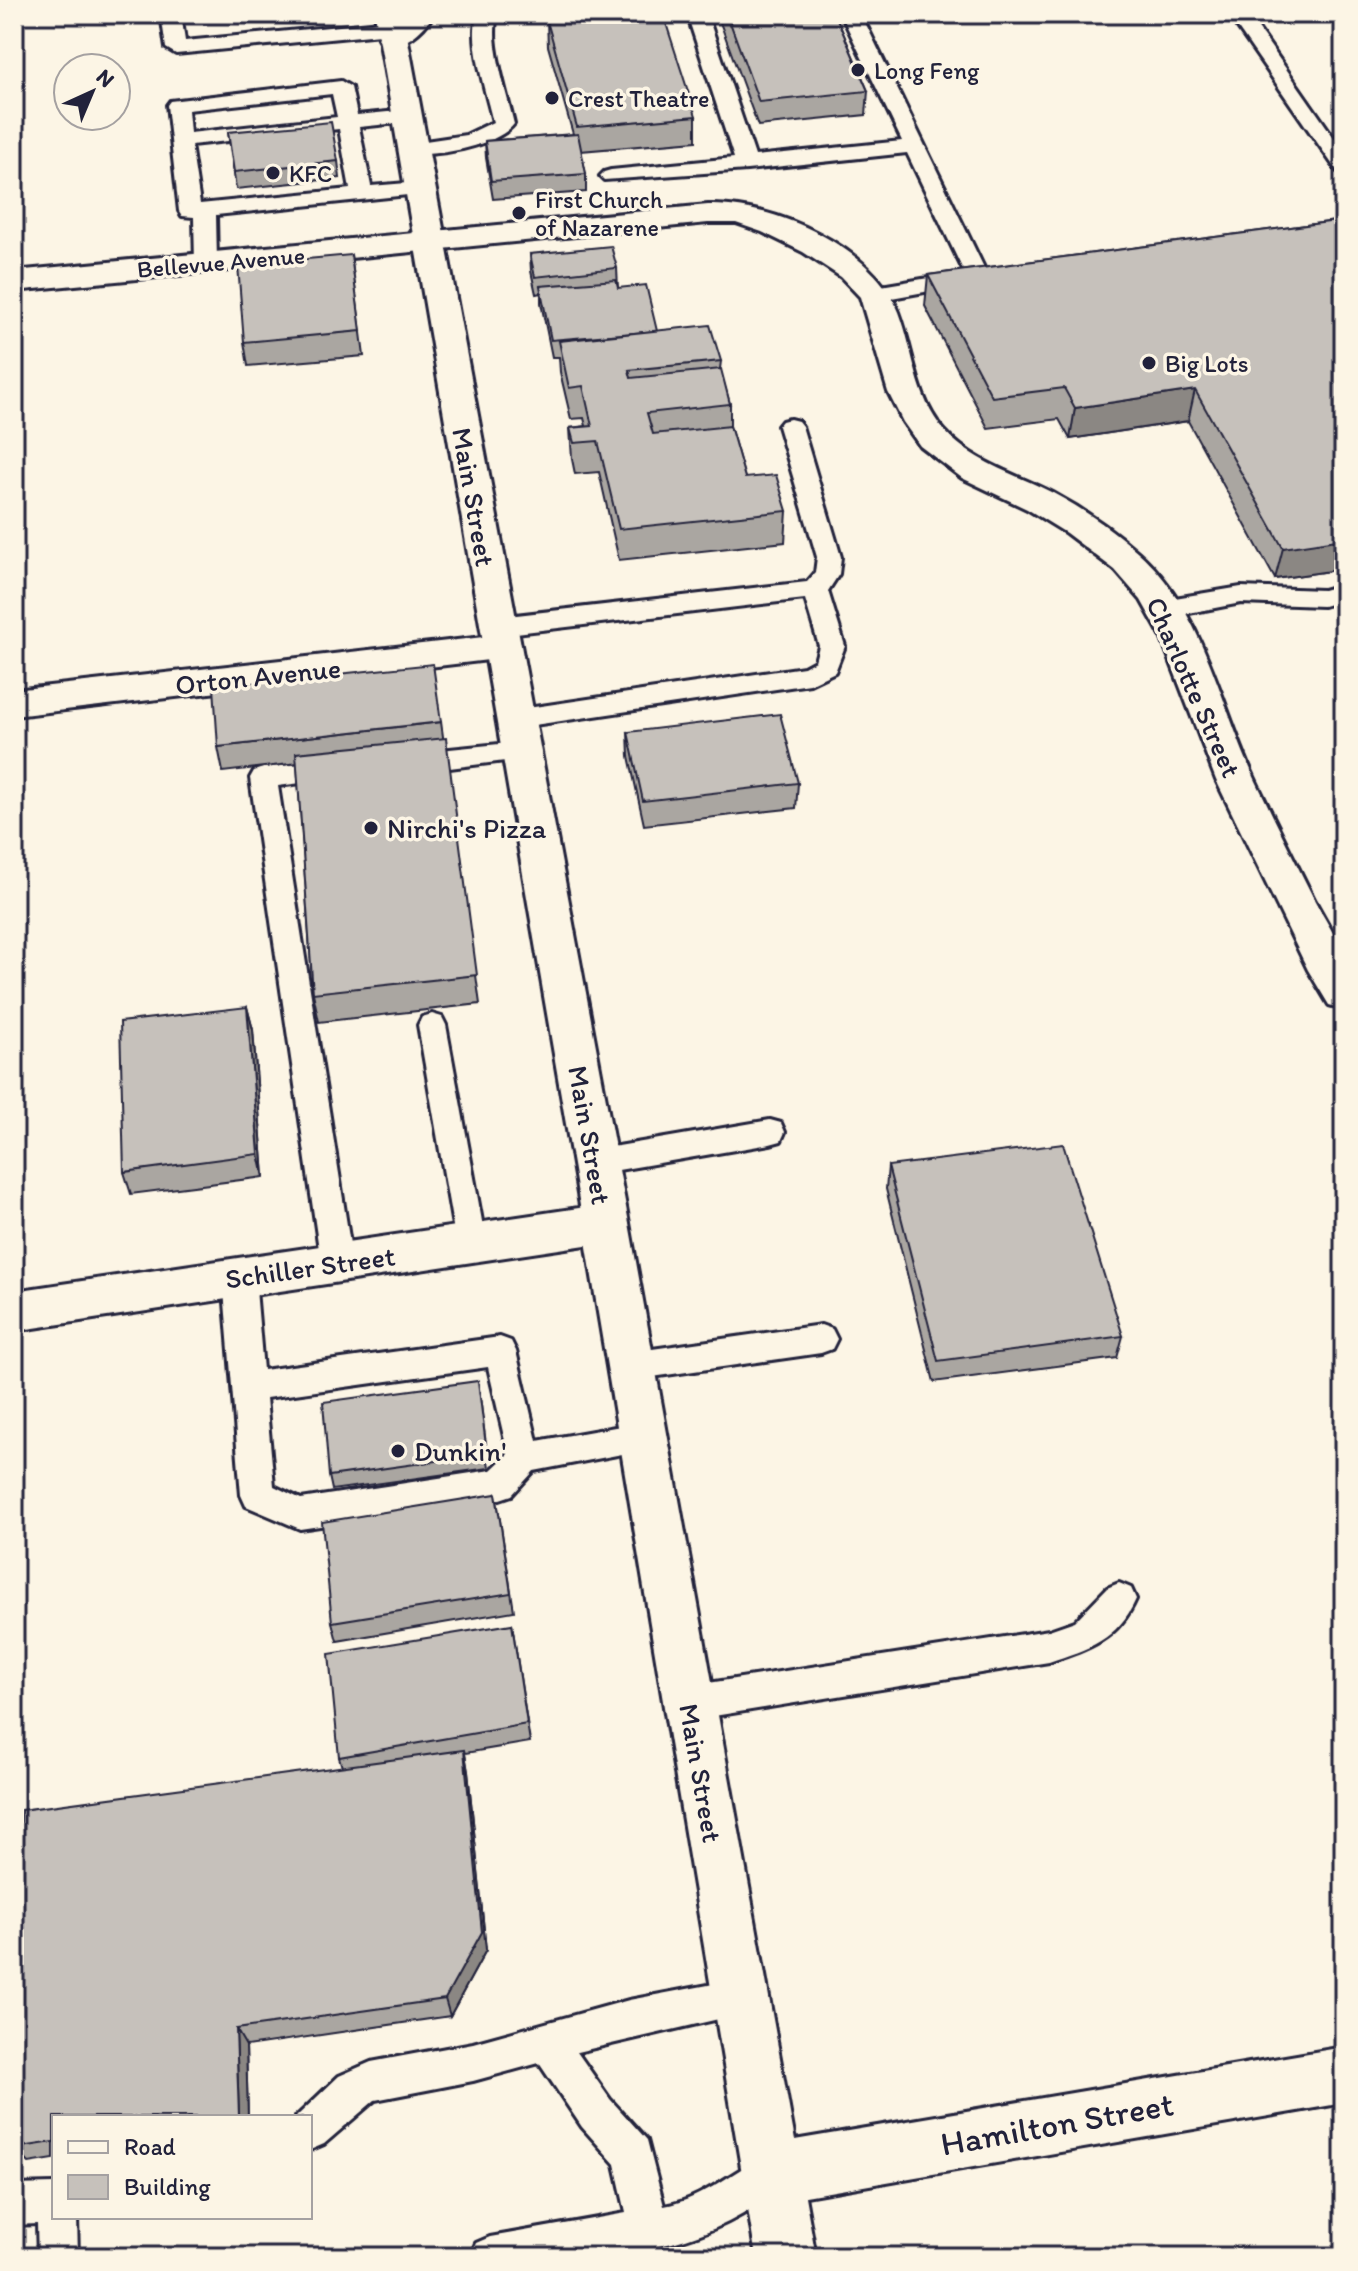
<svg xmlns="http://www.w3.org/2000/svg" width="1358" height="2271" font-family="Itim,sans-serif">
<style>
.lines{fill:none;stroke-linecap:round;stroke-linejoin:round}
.lane-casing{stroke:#22223b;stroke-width:6}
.street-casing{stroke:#22223b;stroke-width:6}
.secondary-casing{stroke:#22223b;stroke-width:6}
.primary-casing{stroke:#22223b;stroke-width:6}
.lane{fill:#fcf5e5;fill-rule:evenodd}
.street{fill:#fcf5e5;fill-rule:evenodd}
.secondary{fill:#fcf5e5;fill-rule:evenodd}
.primary{fill:#fcf5e5;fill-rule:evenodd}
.wall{fill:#aaa6a1;stroke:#22223b;stroke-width:2}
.shaded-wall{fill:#8b8783;stroke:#22223b;stroke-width:2}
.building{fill:#c6c1bb;stroke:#22223b;stroke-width:2}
.poi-dot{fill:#22223b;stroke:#fcf5e5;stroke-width:3}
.labels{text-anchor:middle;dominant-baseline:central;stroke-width:7;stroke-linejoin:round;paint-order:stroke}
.far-poi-label{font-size:24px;fill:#22223b;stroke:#fcf5e5;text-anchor:start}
.far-street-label{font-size:24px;fill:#22223b;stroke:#fcf5e5}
.street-label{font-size:28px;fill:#22223b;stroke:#fcf5e5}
.poi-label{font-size:28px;fill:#22223b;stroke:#fcf5e5;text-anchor:start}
.near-street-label{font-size:34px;fill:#22223b;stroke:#fcf5e5}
</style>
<rect width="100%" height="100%" fill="#fcf5e5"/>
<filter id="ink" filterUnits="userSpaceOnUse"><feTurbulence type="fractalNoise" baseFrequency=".0125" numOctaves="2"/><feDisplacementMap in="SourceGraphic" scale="16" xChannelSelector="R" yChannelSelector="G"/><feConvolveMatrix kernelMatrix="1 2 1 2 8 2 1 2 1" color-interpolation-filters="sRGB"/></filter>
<g filter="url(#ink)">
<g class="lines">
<defs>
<g id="lane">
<polygon points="161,14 181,14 185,41 391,21 401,27 391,33 176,54 166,48"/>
<path d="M479,14H499C486,33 509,100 514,124C497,146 432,159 405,152L402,148L405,144L466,135L493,122C488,99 466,33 479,14Z"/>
<polygon points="687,14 707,14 755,156 902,141 841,14 861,14 988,276 985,281 875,301 864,294 875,287 964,272 907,153 747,170 604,180 600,176 604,172 611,170 734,158"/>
<polygon points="1228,14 1248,14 1344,152 1344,173 1337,171"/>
<path d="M341,81L351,87L357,115L408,110L418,116L408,122L359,127L371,186L419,182L430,188L427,193L216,215L217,263L214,268H198L195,263L194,217L182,216L179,211L167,105L170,101ZM332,94L337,117L190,133L188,110ZM339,129L350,189L200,204L191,145Z"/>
<polygon points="790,419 798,421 802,426 841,557 839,574 828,591 845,646 835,672 810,684 514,728 505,726 501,719 505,712 514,710 804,667 815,661 819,646 805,599 498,635 489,632 485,626 489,620 498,617 807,582 815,573 817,557 778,426 782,421"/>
<polygon points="1344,584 1344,600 1323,606 1241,603 1163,618 1154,615 1150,609 1154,603 1163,600 1241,587 1323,590"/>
<polygon points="520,742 529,744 533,751 529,758 410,773 401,770 397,763 401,756 410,753"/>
<polygon points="338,760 347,763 351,770 347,777 278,786 353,1263 348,1272 337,1276 326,1272 321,1263 250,778 254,771 263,768"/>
<polygon points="432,1014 442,1017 446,1025 486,1243 482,1252 471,1256 460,1252 456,1243 418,1025 422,1017"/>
<polygon points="770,1120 781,1123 785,1132 781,1141 770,1144 595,1174 584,1171 580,1162 584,1153 595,1150"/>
<path d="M239,1265L250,1269L255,1278L263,1370L500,1337L511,1341L516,1351L537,1441L643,1422L655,1426L659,1436L655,1446L643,1450L534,1471L512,1495L500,1499L300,1529L246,1506L241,1495L223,1278L228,1269ZM488,1367L508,1454L491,1470L301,1499L274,1486L266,1398Z"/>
<polygon points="821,1325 832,1329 837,1339 832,1349 821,1353 631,1380 620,1376 615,1366 620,1356 631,1352"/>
<path d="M1119,1583L1131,1588L1136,1599C1118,1640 1088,1649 1049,1662L689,1720L677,1715L671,1703L677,1691L689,1686L1049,1630L1075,1621L1107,1588Z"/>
<path d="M740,1979L753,1985L759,1998L753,2011L577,2052L610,2099L647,2140L664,2206C705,2199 734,2169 771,2153L785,2159L791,2173C784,2190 772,2196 756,2206C670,2263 569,2257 470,2257L476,2243L490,2237L626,2213L615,2164L582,2127L539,2063L473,2081L375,2100L324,2144L310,2150V2117H296L339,2076L371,2062L473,2043L629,2000Z"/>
<polygon points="54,2184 54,2217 77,2217 78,2257 38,2257 37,2224 14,2225 14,2185"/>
</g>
<g id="street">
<path d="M708,205C774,203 873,247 899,312C914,351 915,397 944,430C973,463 1016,474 1053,493C1083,509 1112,529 1138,552C1204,610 1220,705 1256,781C1275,821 1295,861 1315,901C1324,918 1336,936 1343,955C1348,970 1344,993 1344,1009L1329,1005L1308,970L1216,780L1160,634L1141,600L1115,570L1066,533L1027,509L962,478L920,446L903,422L888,392L860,297L841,277L803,252L762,232L736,223H708L14,291V271Z"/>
<polygon points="501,635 514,639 520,648 514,657 14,716 14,690"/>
<polygon points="606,1204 622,1210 629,1223 622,1236 606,1242 14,1331 14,1291"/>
<polygon points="1344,2047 1344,2103 771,2202 750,2194 742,2173 750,2152 771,2144"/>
</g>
<path id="secondary" d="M403,14H434C423,31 404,49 383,44L378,38Z"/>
<polygon id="primary" points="375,14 403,14 629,1223 816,2257 756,2257 583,1223"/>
</defs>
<use href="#lane" class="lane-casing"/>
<use href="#street" class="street-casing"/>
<use href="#secondary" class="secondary-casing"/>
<use href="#primary" class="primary-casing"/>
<use href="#lane" class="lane"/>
<use href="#street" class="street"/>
<use href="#secondary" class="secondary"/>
<use href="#primary" class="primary"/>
</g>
<g class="wall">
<polygon points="717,14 835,14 868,91 866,115 758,126"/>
<polygon points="547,21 696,116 696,141 581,151 586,174 586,192 493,199 486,158 485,141 573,134 548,46"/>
<polygon points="228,132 338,161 340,178 236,189"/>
<polygon points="1344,220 1344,569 1275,579 1188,421 1070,439 1059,419 988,428 925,306 928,275"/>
<polygon points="530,254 617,268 618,288 657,331 721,361 720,369 730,404 730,426 745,478 787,511 785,542 619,560 599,472 575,474 572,459 570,428 586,426 584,418 571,419 560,372 559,357 552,357 541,303 541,293 536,294 531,271"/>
<polygon points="351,255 364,356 248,366 244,342"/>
<polygon points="441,722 480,1004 319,1022 313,993 297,763 223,772 218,747"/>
<polygon points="628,732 798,783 796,808 644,825 629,756"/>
<polygon points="247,1007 253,1030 264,1177 131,1194 124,1172"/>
<polygon points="888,1166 1123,1336 1117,1358 934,1382 886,1189"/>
<polygon points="478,1381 489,1468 332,1490 329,1476"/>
<polygon points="496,1494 514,1611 337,1641 332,1622"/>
<polygon points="512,1624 530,1742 465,1753 468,1772 486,1950 450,2016 246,2046 248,2117 54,2117 54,2159 29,2163 15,2148 342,1767 339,1757"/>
</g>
<g class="shaded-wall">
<polygon points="1195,390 1188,421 1070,439 1075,408"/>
<polygon points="1344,529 1344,569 1275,579 1283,548"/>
<polygon points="247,1007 253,1030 264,1177 259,1154"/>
<polygon points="464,1750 468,1772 486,1950 450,2016 445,1999"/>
<polygon points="236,2029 246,2046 248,2117 240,2117 239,2116"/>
</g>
<g class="building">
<polygon points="556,14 663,14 696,116 577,127 547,21"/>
<polygon points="727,14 835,14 868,91 759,102"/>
<polygon points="331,122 338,161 234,172 228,132"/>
<polygon points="578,134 586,174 491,181 485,141"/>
<polygon points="1344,220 1344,539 1283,548 1195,390 1075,408 1064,388 992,397 928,275"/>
<polygon points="611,246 617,268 535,277 530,254"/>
<polygon points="351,255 361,331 244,342 238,265"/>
<polygon points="616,280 618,288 646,285 657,331 551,340 540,286"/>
<polygon points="710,325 721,361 629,370 631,378 721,369 730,404 647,413 653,434 730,426 745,478 776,475 787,511 619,529 598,441 574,443 570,428 592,426 583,386 569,388 559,341"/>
<polygon points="433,664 441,722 218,747 214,687"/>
<polygon points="780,714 798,783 643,801 628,732"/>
<polygon points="446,738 477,975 313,993 296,753"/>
<polygon points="247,1007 259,1154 124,1172 120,1022"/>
<polygon points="1063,1144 1123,1336 938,1361 888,1166"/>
<polygon points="478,1381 487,1454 329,1476 323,1402"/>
<polygon points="496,1494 511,1593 332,1622 322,1522"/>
<polygon points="512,1624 527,1724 339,1757 329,1654"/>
<polygon points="464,1750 482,1932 445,1999 236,2029 239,2116 229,2117 54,2117 54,2142 15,2148 21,1810"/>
</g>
</g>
<g class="poi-dot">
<circle cx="858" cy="70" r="8"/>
<circle cx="552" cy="98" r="8"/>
<circle cx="273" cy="173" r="8"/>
<circle cx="519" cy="213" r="8"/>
<circle cx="1149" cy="363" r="8"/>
<circle cx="371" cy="828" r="8"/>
<circle cx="398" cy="1451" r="8"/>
</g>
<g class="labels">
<g class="far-poi-label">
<text x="874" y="70">Long Feng</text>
<text x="568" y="98">Crest Theatre</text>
<text x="289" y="173">KFC</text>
<text x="535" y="199">First Church<tspan x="535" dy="28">of Nazarene</tspan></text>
<text x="1165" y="363">Big Lots</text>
</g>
<g class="far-street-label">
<text transform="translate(221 262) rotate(-5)">Bellevue Avenue</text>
</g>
<g class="street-label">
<text transform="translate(474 497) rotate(80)">Main Street</text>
<text transform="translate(258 676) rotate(-6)">Orton Avenue</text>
<text transform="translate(1194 687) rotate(66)">Charlotte Street</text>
<text transform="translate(590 1135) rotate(80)">Main Street</text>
<text transform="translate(310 1267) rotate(-8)">Schiller Street</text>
<text transform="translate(701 1773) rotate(80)">Main Street</text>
</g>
<g class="poi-label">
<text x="387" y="828">Nirchi's Pizza</text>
<text x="414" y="1451">Dunkin'</text>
</g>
<g class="near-street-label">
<text transform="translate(1057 2124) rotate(-10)">Hamilton Street</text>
</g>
</g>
<rect width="1358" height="2271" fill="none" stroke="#fcf5e5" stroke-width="48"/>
<rect x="24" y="24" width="1310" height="2223" fill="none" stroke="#22223b" stroke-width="3" filter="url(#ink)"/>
<rect x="52" y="2115" width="260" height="104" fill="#fcf5e5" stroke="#a5a1a1" stroke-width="2"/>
<rect x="68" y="2141" width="40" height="12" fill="#fcf5e5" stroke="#a5a1a1" stroke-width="2"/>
<text x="124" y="2155" font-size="24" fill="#22223b">Road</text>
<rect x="68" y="2175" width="40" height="24" fill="#c6c1bb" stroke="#a5a1a1" stroke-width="2"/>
<text x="124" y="2195" font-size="24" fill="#22223b">Building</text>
<g transform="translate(92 92) rotate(44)"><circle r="38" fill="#fcf5e5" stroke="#a5a1a1" stroke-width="2"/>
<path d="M0-6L14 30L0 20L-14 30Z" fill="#22223b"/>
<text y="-12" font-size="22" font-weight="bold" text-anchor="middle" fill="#22223b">N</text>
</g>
</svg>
